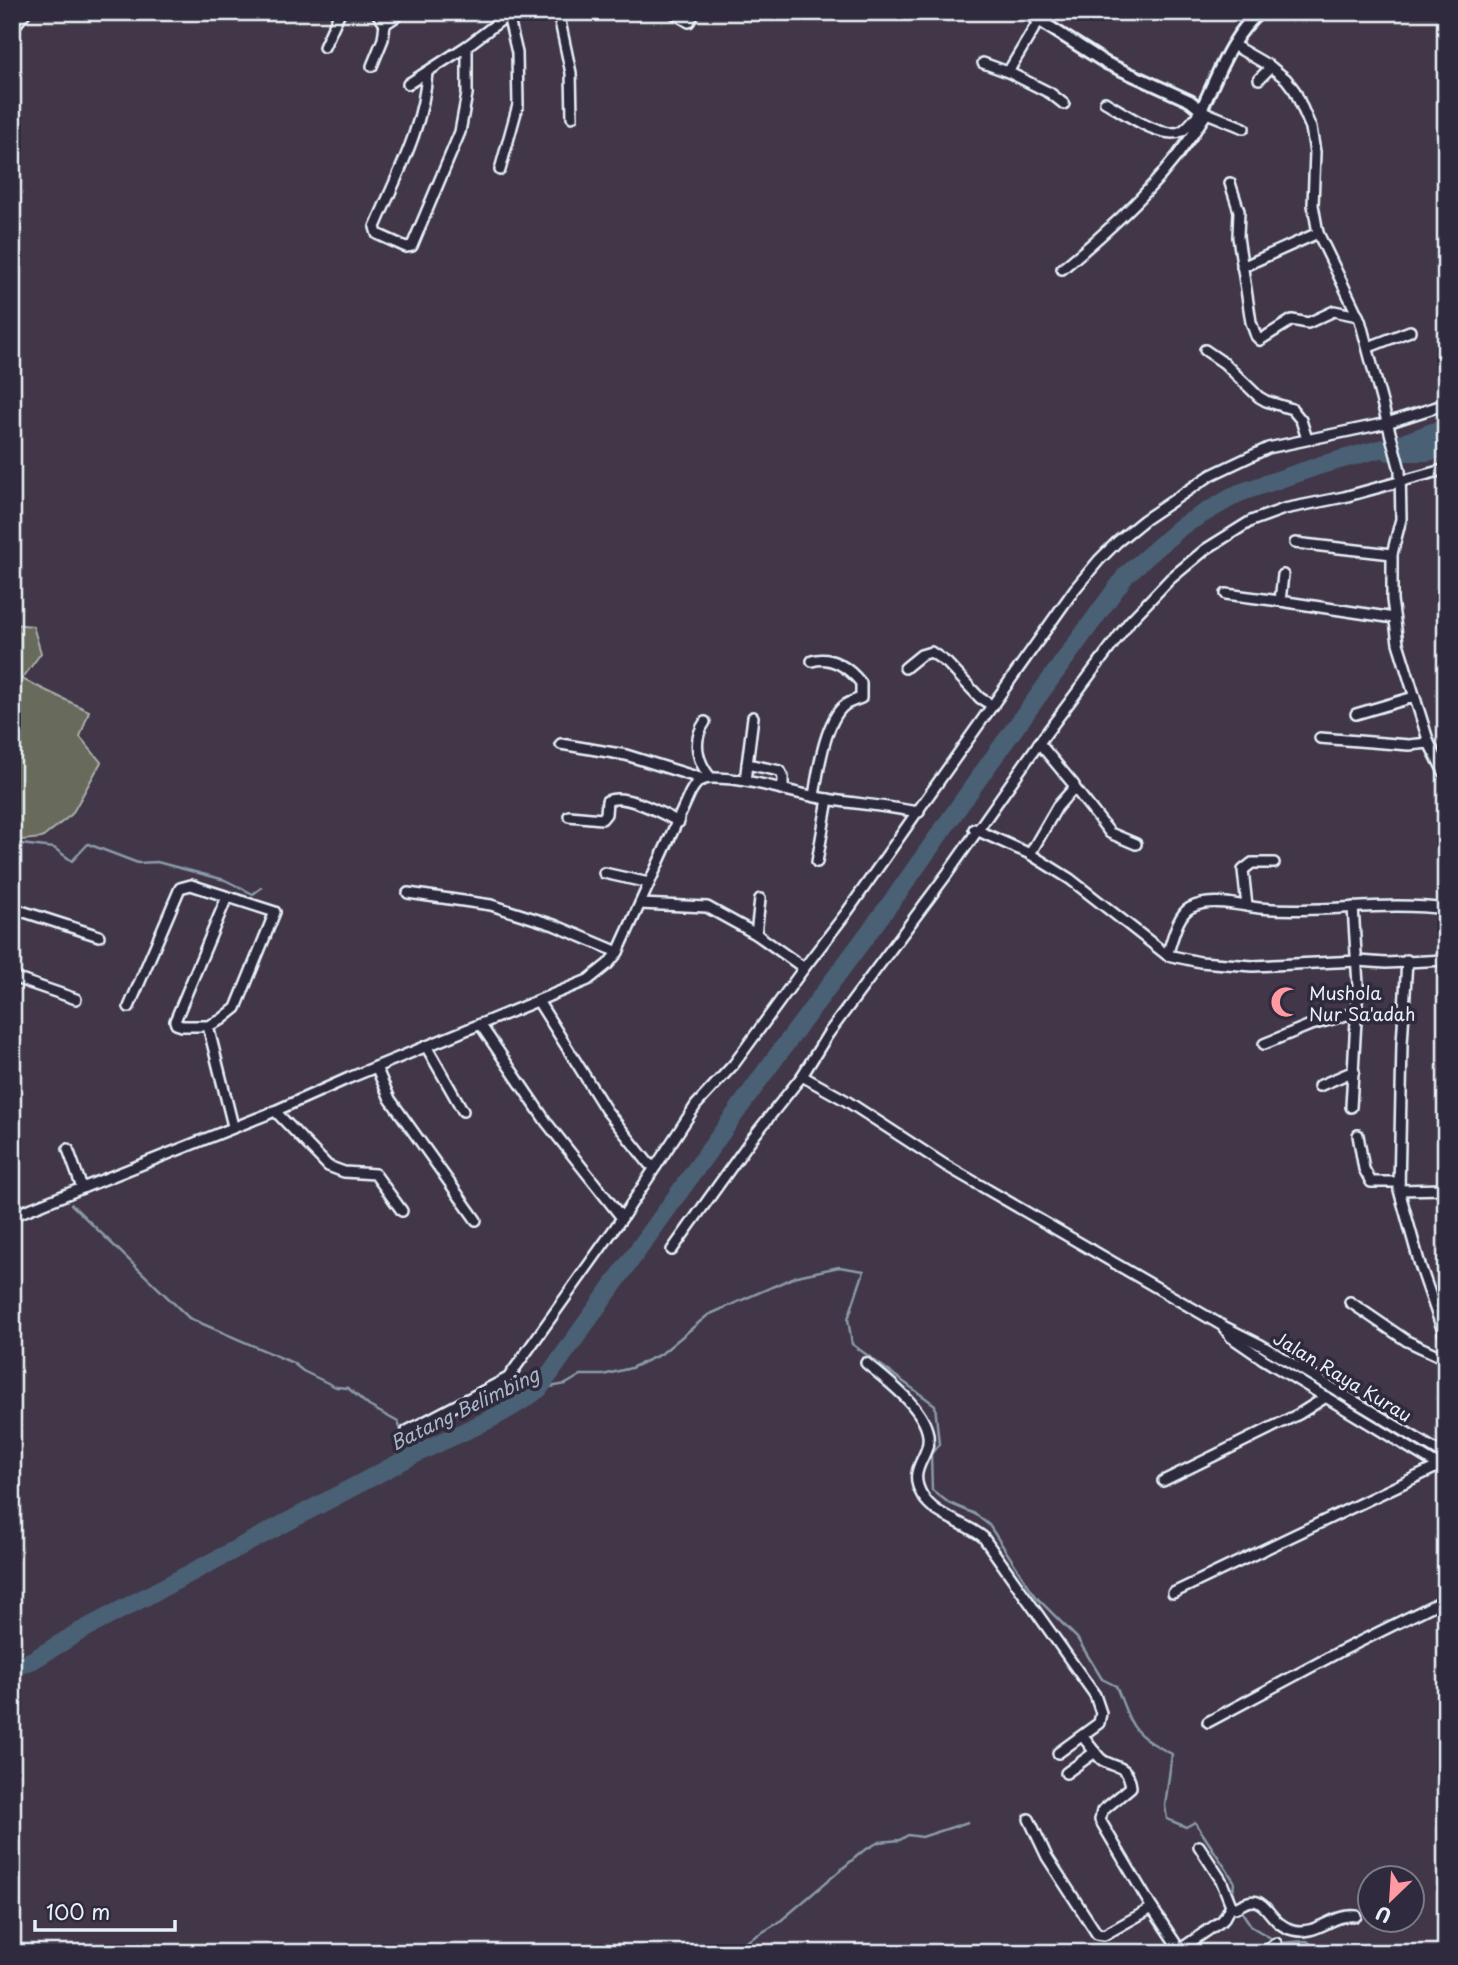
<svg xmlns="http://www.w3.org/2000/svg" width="1458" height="1965" font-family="'Playpen Sans',sans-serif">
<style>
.green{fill:#676a5c;stroke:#a8aeaa;stroke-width:2}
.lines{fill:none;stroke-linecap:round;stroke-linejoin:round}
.stream{stroke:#899aa9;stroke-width:2.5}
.river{stroke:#4a6075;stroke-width:18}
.minor-casing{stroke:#e8f1f8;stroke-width:14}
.tertiary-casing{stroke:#e8f1f8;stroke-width:16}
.minor{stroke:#2f2a3d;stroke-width:9}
.tertiary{stroke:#2f2a3d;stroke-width:10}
.labels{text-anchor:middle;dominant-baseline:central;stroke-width:7;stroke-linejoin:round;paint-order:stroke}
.poi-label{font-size:18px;fill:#e8f1f8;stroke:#2f2a3d;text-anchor:start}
.street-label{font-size:18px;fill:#e8f1f8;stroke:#2f2a3d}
.water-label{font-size:19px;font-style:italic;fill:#a9b7c4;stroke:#2f2a3d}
</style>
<rect width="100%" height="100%" fill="#423748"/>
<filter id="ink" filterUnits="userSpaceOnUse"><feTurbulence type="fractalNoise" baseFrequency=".0143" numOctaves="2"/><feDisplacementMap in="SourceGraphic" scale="14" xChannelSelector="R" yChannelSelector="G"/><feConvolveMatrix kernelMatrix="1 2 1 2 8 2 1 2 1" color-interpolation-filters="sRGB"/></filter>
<g filter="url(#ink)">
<polygon class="green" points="12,624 33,626 41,653 22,679 89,711 80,737 101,762 72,814 42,838 12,841"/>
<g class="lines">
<g class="stream">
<polyline points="12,843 54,848 72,861 88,844 138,863 157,862 225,880 253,894 261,888"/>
<polyline points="71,1204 189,1318 293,1363 303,1371 336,1387 348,1388 369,1406 398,1422 411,1457"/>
<path d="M539,1389L566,1384L581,1375H603L631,1368L661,1354L708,1315L797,1276L839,1267L864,1271L848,1319L852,1344L935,1405L939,1444L931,1454L932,1490L949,1503L975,1514L989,1525L1036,1597L1077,1638L1102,1679L1116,1686C1133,1728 1130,1733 1172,1754L1165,1806L1167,1819L1186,1827L1195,1822L1234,1881L1233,1895L1237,1905L1252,1927L1274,1940"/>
<polyline points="1280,1943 1307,1941 1321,1953"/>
<polyline points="727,1953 778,1923 863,1851 879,1842 900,1840 908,1835 922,1837 968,1822"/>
<polyline points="1435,1953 1446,1945"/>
</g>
<g class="river">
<polyline points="1389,452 1428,452 1446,448"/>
<path d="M12,1668L33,1660L79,1632C189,1575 298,1515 408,1458C452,1435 499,1420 539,1389L765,1072L898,893L991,761L1126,575L1182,526L1239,493L1321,465L1409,441L1446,427"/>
</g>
<defs>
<g id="minor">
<polyline points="376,12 385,24 403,12"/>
<polyline points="558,12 571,73 572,117"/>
<polyline points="672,12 689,22 695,12"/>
<polyline points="1038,22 1008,72 1050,93 1064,104"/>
<polyline points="12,29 26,12"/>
<polyline points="1233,45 1271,67 1286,79 1295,91 1311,128 1315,152 1313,205 1318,233 1360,320 1400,470 1401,519 1392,554 1392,600 1398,643 1429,743 1446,776"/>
<polyline points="324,47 340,12"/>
<polyline points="983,63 1008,72"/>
<polyline points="372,66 383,39 385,24"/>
<path d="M427,72C424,127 396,177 375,227L377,234L406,247L412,246L460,132L467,94V46"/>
<polyline points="1259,79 1271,67"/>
<polyline points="408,84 467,46 508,15 517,53 518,105 500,170"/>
<polyline points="1207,113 1244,128"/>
<polyline points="1230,183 1239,211 1238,237 1251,322 1256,336 1260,340 1292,320 1308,323 1334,311 1358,316"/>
<polyline points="1242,267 1318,233"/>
<path d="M1062,269C1119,222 1168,176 1207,113L1201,110C1196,117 1190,126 1182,131C1162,141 1123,112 1105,102"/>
<polyline points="1369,347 1410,331"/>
<polyline points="1205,350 1224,363 1259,397 1266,401 1292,409 1301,420 1307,439"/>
<polyline points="1295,543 1392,554"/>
<polyline points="1283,575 1280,601 1394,618"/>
<polyline points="1226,594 1280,601"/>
<path d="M812,661C831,655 849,668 861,683V698C856,700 849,702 845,705C825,720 818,772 814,796"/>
<polyline points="905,668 921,655 931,652 947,663 980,698 993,706"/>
<polyline points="1356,714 1414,697"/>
<path d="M705,722C692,740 697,762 711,778"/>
<polyline points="1320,738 1409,745 1429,743"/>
<polyline points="561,744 626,755 703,779"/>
<polyline points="747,764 780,771 783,777 783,790"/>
<polyline points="745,781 753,717"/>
<polyline points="1074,787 1110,833 1136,844"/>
<path d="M569,816L602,819L606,814L607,801C624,792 663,814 679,822"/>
<polyline points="974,829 1030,854 1070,879 1167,955 1200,962 1253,966 1358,961 1386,963 1446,960"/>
<polyline points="1030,854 1057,807 1073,789 1074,785 1039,743"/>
<polyline points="817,862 828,799"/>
<polyline points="604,873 649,883"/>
<polyline points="408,893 491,905 554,925 618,952"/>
<polyline points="227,897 175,1021 176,1024 182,1026 208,1026 233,1126"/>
<polyline points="640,904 707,907 756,934 804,968 847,912 917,812 919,812"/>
<polyline points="1247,906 1243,870 1252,863 1274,863"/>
<polyline points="12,908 99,936"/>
<polyline points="756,934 760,899"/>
<path d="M1167,955C1172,942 1177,915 1190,908C1209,897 1238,905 1259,908C1321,914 1384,900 1446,909"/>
<polyline points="1407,960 1402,1044 1399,1190 1420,1265 1446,1340"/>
<polyline points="12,977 76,999"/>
<polyline points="538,1001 606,1110 649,1164 656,1166"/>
<polyline points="129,1007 180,888 191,885 275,912 236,1008 221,1020 208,1026"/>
<polyline points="480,1024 547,1123 622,1218"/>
<polyline points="1264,1044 1308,1026 1357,1012"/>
<polyline points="426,1046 463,1111"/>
<polyline points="376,1067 390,1099 476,1220"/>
<polyline points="802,1076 845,1100 945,1165 1223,1326 1261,1345 1446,1456"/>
<polyline points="1319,1086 1354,1071"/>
<polyline points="1351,1107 1358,985 1353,907"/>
<polyline points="275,1111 328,1166 344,1172 375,1174 402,1211"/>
<polyline points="1358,1135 1364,1169 1371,1182 1399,1182"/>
<polyline points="68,1149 82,1188"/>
<polyline points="1399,1190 1446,1189"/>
<path d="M12,1216L268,1114L349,1078L588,980L608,964L618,952L690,793C695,784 699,779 710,778C749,777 789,793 827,799C857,804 887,806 917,812L1074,590L1099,560L1117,542L1144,520L1211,475L1268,448L1387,423L1446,404"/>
<polyline points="672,1250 750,1141 802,1076 828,1034 947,874 1039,743 1130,621 1170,579 1206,549 1251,521 1284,509 1344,497 1446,469"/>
<polyline points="1350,1302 1407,1341 1446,1359"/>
<polyline points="1224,1328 1231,1337 1263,1359 1446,1470"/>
<path d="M866,1363C886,1380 924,1407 928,1435C931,1458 906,1468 922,1495C935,1517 963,1521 983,1537L1095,1695L1101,1713L1099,1723L1058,1753"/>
<polyline points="407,1431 508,1378 622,1218 696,1105 734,1064 804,968"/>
<polyline points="1163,1481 1299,1414 1326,1397"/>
<polyline points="1173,1593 1439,1466"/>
<polyline points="1208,1722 1339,1652 1446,1599"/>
<path d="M1083,1737C1089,1744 1094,1752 1101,1759C1113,1769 1128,1762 1131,1787L1102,1811L1100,1820L1152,1908L1182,1953"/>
<polyline points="1066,1773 1095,1752"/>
<polyline points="1029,1819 1047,1857 1097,1934 1104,1935 1152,1908"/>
<path d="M1199,1846L1221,1880L1231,1905L1236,1908C1268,1886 1264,1923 1293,1930C1317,1936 1333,1913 1356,1916"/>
<polyline points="1179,1950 1223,1920 1231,1905"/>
<polyline points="1264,1953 1276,1943"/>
</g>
<g id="tertiary">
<polyline points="507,12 508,15 512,12"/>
<path d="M1026,12L1106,63L1190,101L1201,110C1217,77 1231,35 1260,12"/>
</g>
</defs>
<use href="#minor" class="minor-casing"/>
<use href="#tertiary" class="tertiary-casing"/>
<use href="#minor" class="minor"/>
<use href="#tertiary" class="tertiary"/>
</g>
</g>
<defs>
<symbol id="mosque-bare" viewBox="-9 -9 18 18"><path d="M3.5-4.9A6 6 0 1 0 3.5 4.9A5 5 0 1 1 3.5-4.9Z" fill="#ff9aa2" stroke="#2f2a3d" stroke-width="2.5" paint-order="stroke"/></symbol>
</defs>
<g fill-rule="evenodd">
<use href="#mosque-bare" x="1264" y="980" width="44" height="44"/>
</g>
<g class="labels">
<g class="poi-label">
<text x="1309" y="992">Mushola<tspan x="1309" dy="21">Nur Sa'adah</tspan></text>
</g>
<g class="street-label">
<text transform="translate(1343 1376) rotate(31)">Jalan Raya Kurau</text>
</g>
<g class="water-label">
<text transform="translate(464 1408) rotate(-26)">Batang Belimbing</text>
</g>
</g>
<rect width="1458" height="1965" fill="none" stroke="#2f2a3d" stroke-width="42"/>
<rect x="21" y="21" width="1416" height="1923" fill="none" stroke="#e8f1f8" stroke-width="2.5" filter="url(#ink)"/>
<g transform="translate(1391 1899) rotate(205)"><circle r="33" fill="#2f2a3d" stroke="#797a88" stroke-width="2"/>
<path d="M0-5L12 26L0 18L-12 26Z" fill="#ff9aa2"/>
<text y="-10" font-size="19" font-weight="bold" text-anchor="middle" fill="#e8f1f8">U</text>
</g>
<path d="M35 1920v10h140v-10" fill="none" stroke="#e8f1f8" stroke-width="3.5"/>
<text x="46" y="1920" font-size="21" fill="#e8f1f8" stroke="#2f2a3d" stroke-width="5" paint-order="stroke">100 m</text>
</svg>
